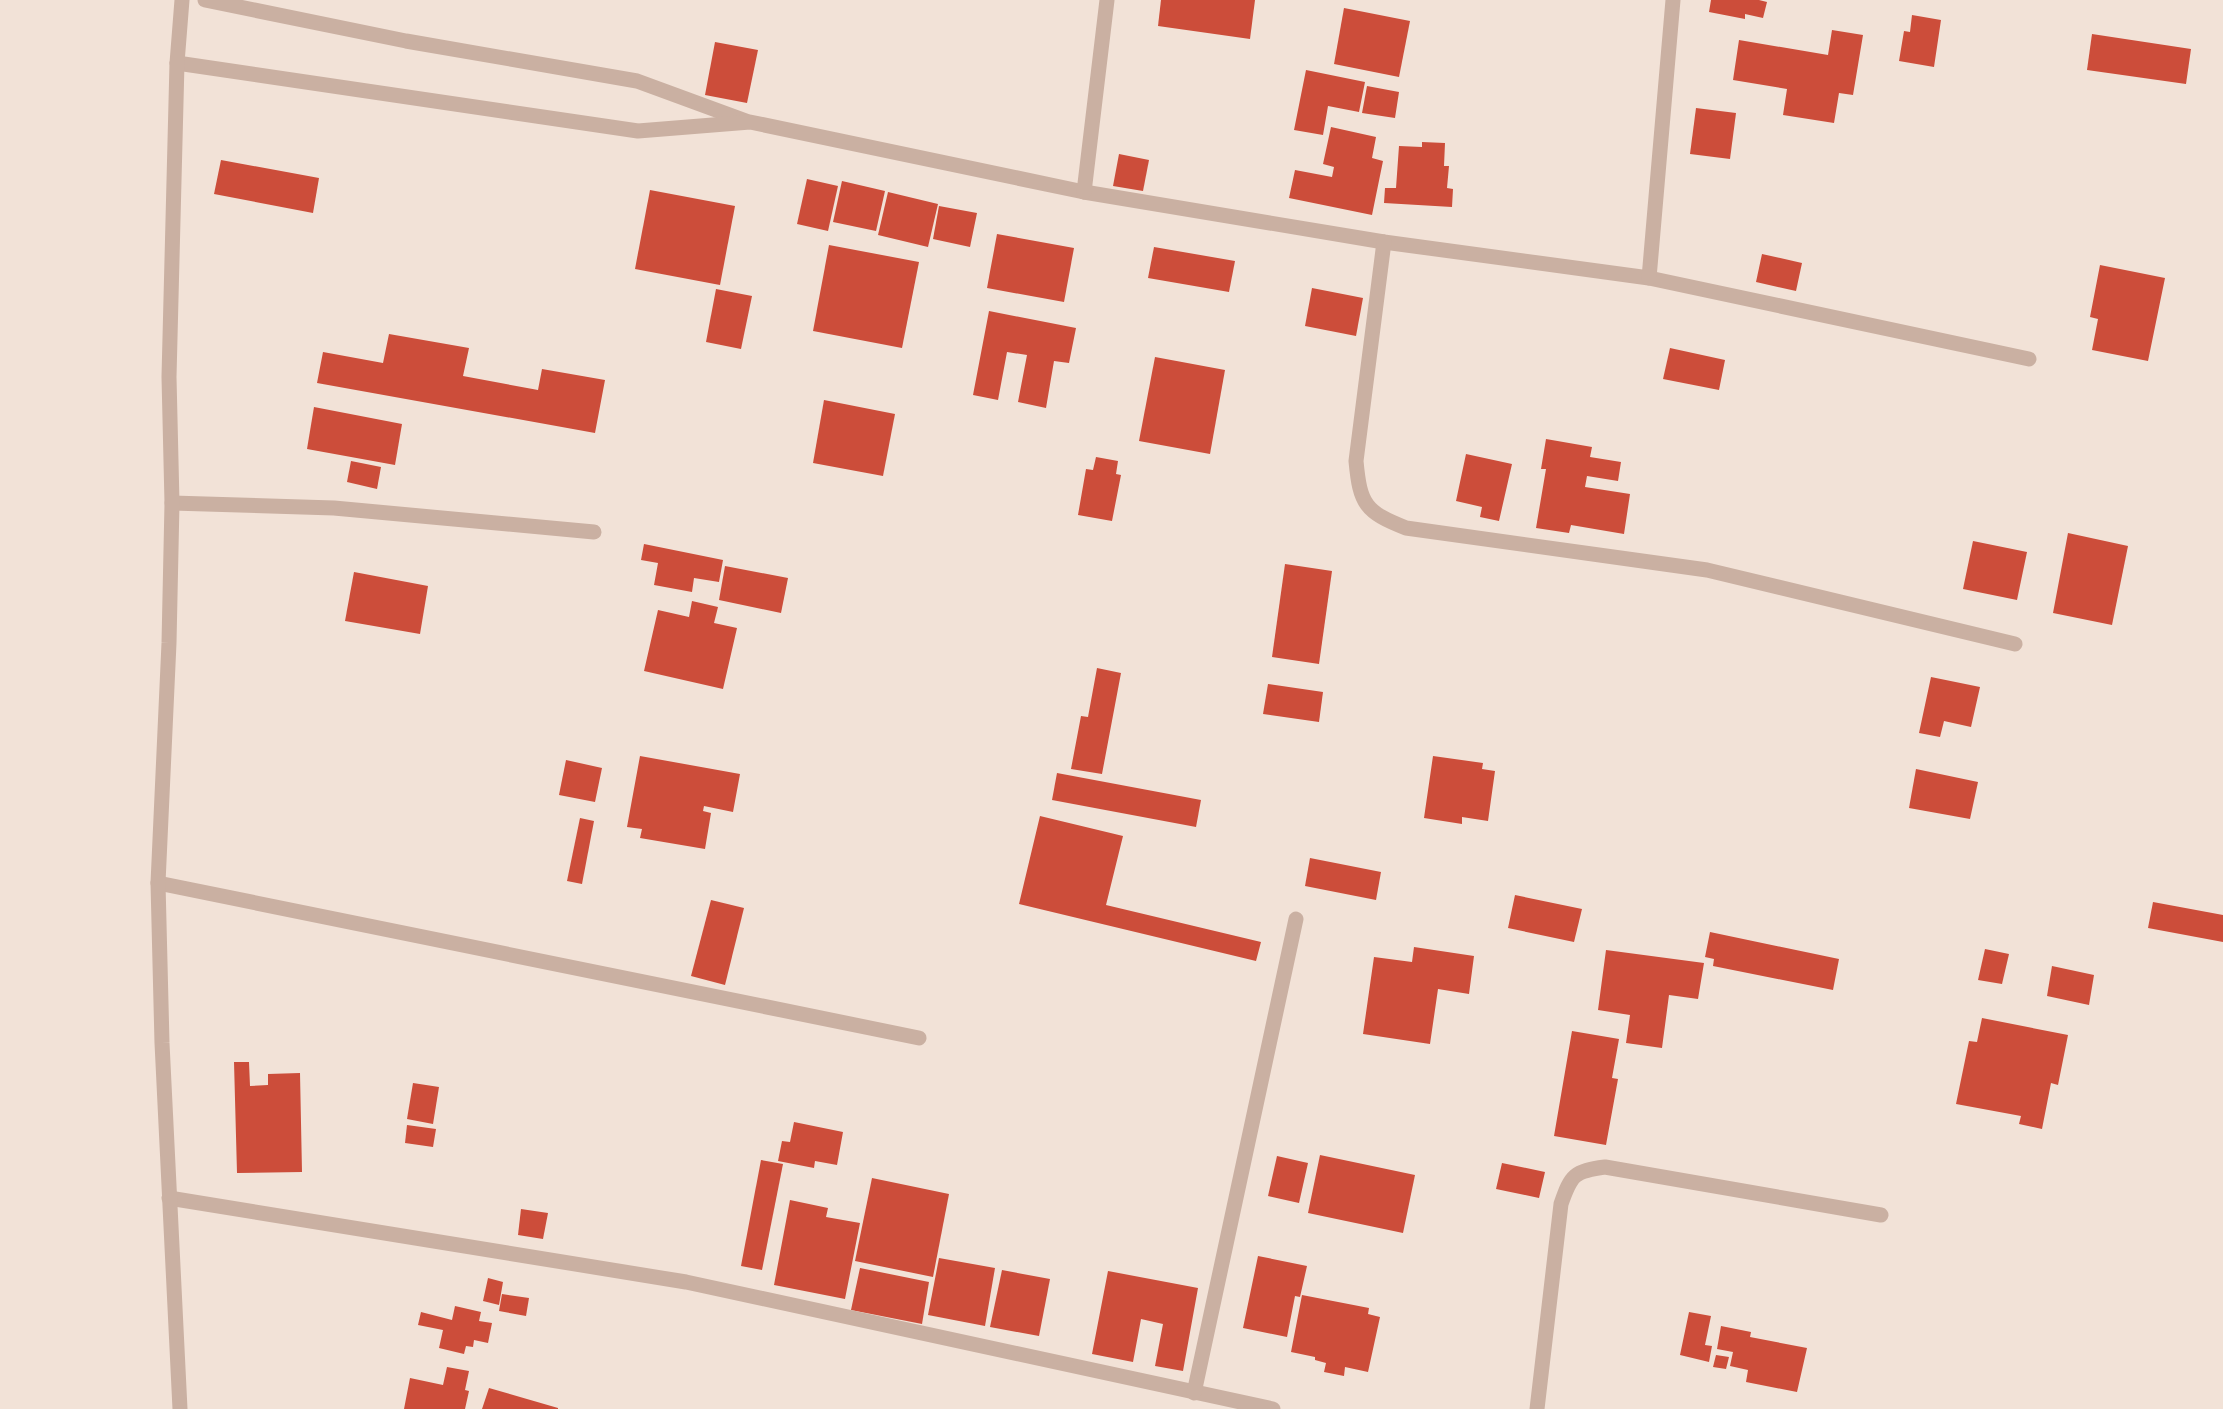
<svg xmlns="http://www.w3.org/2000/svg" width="2223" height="1409" font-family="Poppins,sans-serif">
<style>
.building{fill:#cc4d3a}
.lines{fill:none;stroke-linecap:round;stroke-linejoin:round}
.minor{stroke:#cab0a2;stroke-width:15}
.tertiary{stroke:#cab0a2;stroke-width:15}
</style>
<rect width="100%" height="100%" fill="#f2e2d7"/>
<g class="building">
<polygon points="1161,0 1255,0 1250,39 1158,26"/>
<polygon points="1711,0 1759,0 1767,2 1763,18 1745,14 1745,19 1709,12"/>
<polygon points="1344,8 1410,21 1399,77 1334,64"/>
<polygon points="1912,15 1941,20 1934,67 1899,61 1904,31 1910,32"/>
<polygon points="1832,30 1863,35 1853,95 1839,93 1834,123 1783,115 1787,89 1733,80 1739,40 1828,55"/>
<polygon points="2092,34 2191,49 2186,84 2087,70"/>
<polygon points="715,42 758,50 747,103 705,95"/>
<polygon points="1306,70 1365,82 1359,112 1328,106 1323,135 1294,130"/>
<polygon points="1367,86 1399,92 1395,118 1362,113"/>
<polygon points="1696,108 1736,113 1730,159 1690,154"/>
<polygon points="1331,127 1376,137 1372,158 1383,161 1372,215 1289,198 1295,170 1332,177 1334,167 1323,164"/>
<polygon points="1422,142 1445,143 1444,166 1449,166 1447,188 1453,189 1452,207 1384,203 1385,188 1396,188 1399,146 1422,147"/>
<polygon points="1119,154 1149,160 1143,191 1113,186"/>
<polygon points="221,160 319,178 313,213 214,194"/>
<polygon points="807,179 838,186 828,231 797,224"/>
<polygon points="842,181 885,191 876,231 833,222"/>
<polygon points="650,190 735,206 720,285 635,269"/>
<polygon points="888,192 938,204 928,247 878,235"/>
<polygon points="939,206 977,213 970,247 933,239"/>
<polygon points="997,234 1074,248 1064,302 987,288"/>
<polygon points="829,245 919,262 902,348 813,331"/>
<polygon points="1154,247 1235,261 1229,292 1148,278"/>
<polygon points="1762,254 1802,263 1796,291 1756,282"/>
<polygon points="2100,265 2165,278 2148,361 2092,350 2098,319 2090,317"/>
<polygon points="1312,288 1363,298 1356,336 1305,326"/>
<polygon points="716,289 752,296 741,349 706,342"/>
<polygon points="989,311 1076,328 1069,363 1054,361 1046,408 1018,402 1027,355 1007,352 998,400 973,395"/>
<polygon points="389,334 469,348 463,376 538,390 542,369 605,380 595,433 317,383 323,352 383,363"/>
<polygon points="1670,348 1725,360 1719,390 1663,379"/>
<polygon points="1155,357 1225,370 1210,454 1139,441"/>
<polygon points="824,400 895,414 883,476 813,463"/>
<polygon points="314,407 402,424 395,465 307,449"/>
<polygon points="1546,439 1592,447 1590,457 1621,462 1618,481 1587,476 1585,487 1630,494 1624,534 1571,525 1569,533 1536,528 1546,469 1541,469"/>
<polygon points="1466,454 1512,464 1499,521 1480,517 1482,507 1456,501"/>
<polygon points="1096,457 1118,461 1116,474 1121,475 1112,521 1078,515 1086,469 1093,470"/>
<polygon points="351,461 381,467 377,489 347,482"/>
<polygon points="2068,533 2128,546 2112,625 2053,613"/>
<polygon points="1973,541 2027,552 2017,600 1963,589"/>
<polygon points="644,544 723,560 719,582 694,578 692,592 654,585 658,563 641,560"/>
<polygon points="1285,564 1332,571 1319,664 1272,657"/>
<polygon points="725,566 788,578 781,613 719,600"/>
<polygon points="354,572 428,586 420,634 345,621"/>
<polygon points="692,601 718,607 714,623 737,628 723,689 644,671 658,610 689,617"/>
<polygon points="1097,668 1121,673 1102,774 1071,769 1081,716 1088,717"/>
<polygon points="1931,677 1980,687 1971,727 1944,721 1940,737 1919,733"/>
<polygon points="1268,684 1323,692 1319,722 1263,714"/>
<polygon points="640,756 740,774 733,812 704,806 703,811 711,813 705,849 640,838 642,829 627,827"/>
<polygon points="1433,756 1483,763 1482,769 1495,771 1488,821 1462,817 1462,824 1424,818"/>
<polygon points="566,760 602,768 595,802 559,795"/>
<polygon points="1916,769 1978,782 1970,819 1909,808"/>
<polygon points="1057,773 1201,800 1196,827 1052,800"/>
<polygon points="1040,816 1123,836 1106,905 1261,942 1256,961 1019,904"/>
<polygon points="580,818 594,821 582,884 567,881"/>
<polygon points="1310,858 1381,872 1376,900 1305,886"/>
<polygon points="1515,895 1582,909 1574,942 1508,928"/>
<polygon points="711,900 744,908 725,985 691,976"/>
<polygon points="2153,902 2223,915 2223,942 2148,928"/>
<polygon points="1710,932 1839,959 1833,990 1713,966 1714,959 1705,957"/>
<polygon points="1414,947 1474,956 1469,994 1438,989 1430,1044 1363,1034 1374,957 1412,962"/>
<polygon points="1985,949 2009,954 2002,984 1978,980"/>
<polygon points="1606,950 1704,963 1698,999 1669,995 1662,1048 1626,1043 1630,1015 1598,1010"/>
<polygon points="2052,966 2094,975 2089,1005 2047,996"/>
<polygon points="1982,1018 2068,1035 2058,1085 2051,1083 2042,1129 2019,1124 2021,1116 1956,1104 1969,1041 1977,1042"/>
<polygon points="1572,1031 1619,1039 1612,1078 1618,1079 1606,1145 1554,1136"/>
<polygon points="234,1062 249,1062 250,1086 268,1085 268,1074 300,1073 302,1172 237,1173"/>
<polygon points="413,1083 439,1087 433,1124 407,1119"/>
<polygon points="794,1122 843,1132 837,1165 815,1161 814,1168 778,1161 782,1141 790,1142"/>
<polygon points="407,1125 436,1129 433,1147 405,1143"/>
<polygon points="1320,1155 1415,1175 1403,1233 1308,1213"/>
<polygon points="1277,1156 1308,1163 1299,1203 1268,1196"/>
<polygon points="761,1160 783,1164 762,1270 741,1266"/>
<polygon points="1502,1163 1545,1172 1539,1198 1496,1189"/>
<polygon points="872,1178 949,1194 933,1277 855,1261"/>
<polygon points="790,1200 828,1208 826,1217 860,1223 845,1299 774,1285"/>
<polygon points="521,1209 548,1213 543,1239 518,1235"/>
<polygon points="1258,1256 1307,1266 1300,1297 1295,1296 1287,1337 1243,1328"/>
<polygon points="939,1258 995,1268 985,1326 928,1315"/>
<polygon points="860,1268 929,1282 922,1324 851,1310"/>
<polygon points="1002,1270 1050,1279 1039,1336 990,1327"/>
<polygon points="1108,1271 1198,1288 1183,1371 1155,1366 1163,1324 1141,1319 1133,1362 1092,1354"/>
<polygon points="488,1278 503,1282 499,1305 483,1301"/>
<polygon points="502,1294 529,1298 526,1316 499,1311"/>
<polygon points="1302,1295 1369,1308 1368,1314 1380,1317 1368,1372 1345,1367 1344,1376 1324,1372 1326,1363 1315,1360 1315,1357 1291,1352"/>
<polygon points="455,1306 481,1312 479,1321 492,1323 488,1343 474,1340 473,1347 466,1346 464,1354 439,1348 443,1330 418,1325 421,1312 452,1320"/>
<polygon points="1689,1312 1711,1316 1705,1345 1712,1346 1709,1362 1680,1355"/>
<polygon points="1721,1326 1751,1332 1750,1337 1807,1348 1797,1392 1746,1382 1748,1370 1730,1366 1733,1352 1717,1349"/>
<polygon points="1716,1355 1729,1357 1726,1369 1713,1367"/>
<polygon points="447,1367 469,1371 465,1390 469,1391 465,1409 404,1409 410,1378 443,1385"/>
<polygon points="489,1388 558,1408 558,1409 482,1409"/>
</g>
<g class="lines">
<g class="minor">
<polyline points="205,0 406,41 637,81 746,121"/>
<polyline points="177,63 638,131 750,122 1084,192 1384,242 1649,278 2029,359"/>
<polyline points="1084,192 1107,0"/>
<path d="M1384,242L1356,461C1360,504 1365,512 1406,528L1707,570L2015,644"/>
<polyline points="1649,278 1673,0"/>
<polyline points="172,503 334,508 594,532"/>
<polyline points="158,883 919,1038"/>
<polyline points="169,1198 686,1282 1273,1409"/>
<polyline points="1194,1393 1296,919"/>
<path d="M1537,1409L1561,1204C1571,1175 1574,1171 1605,1167L1881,1215"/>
</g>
<polyline class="tertiary" points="180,1409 162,1043 158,883 169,643 172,503 169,377 177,63 182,0"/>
</g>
</svg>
